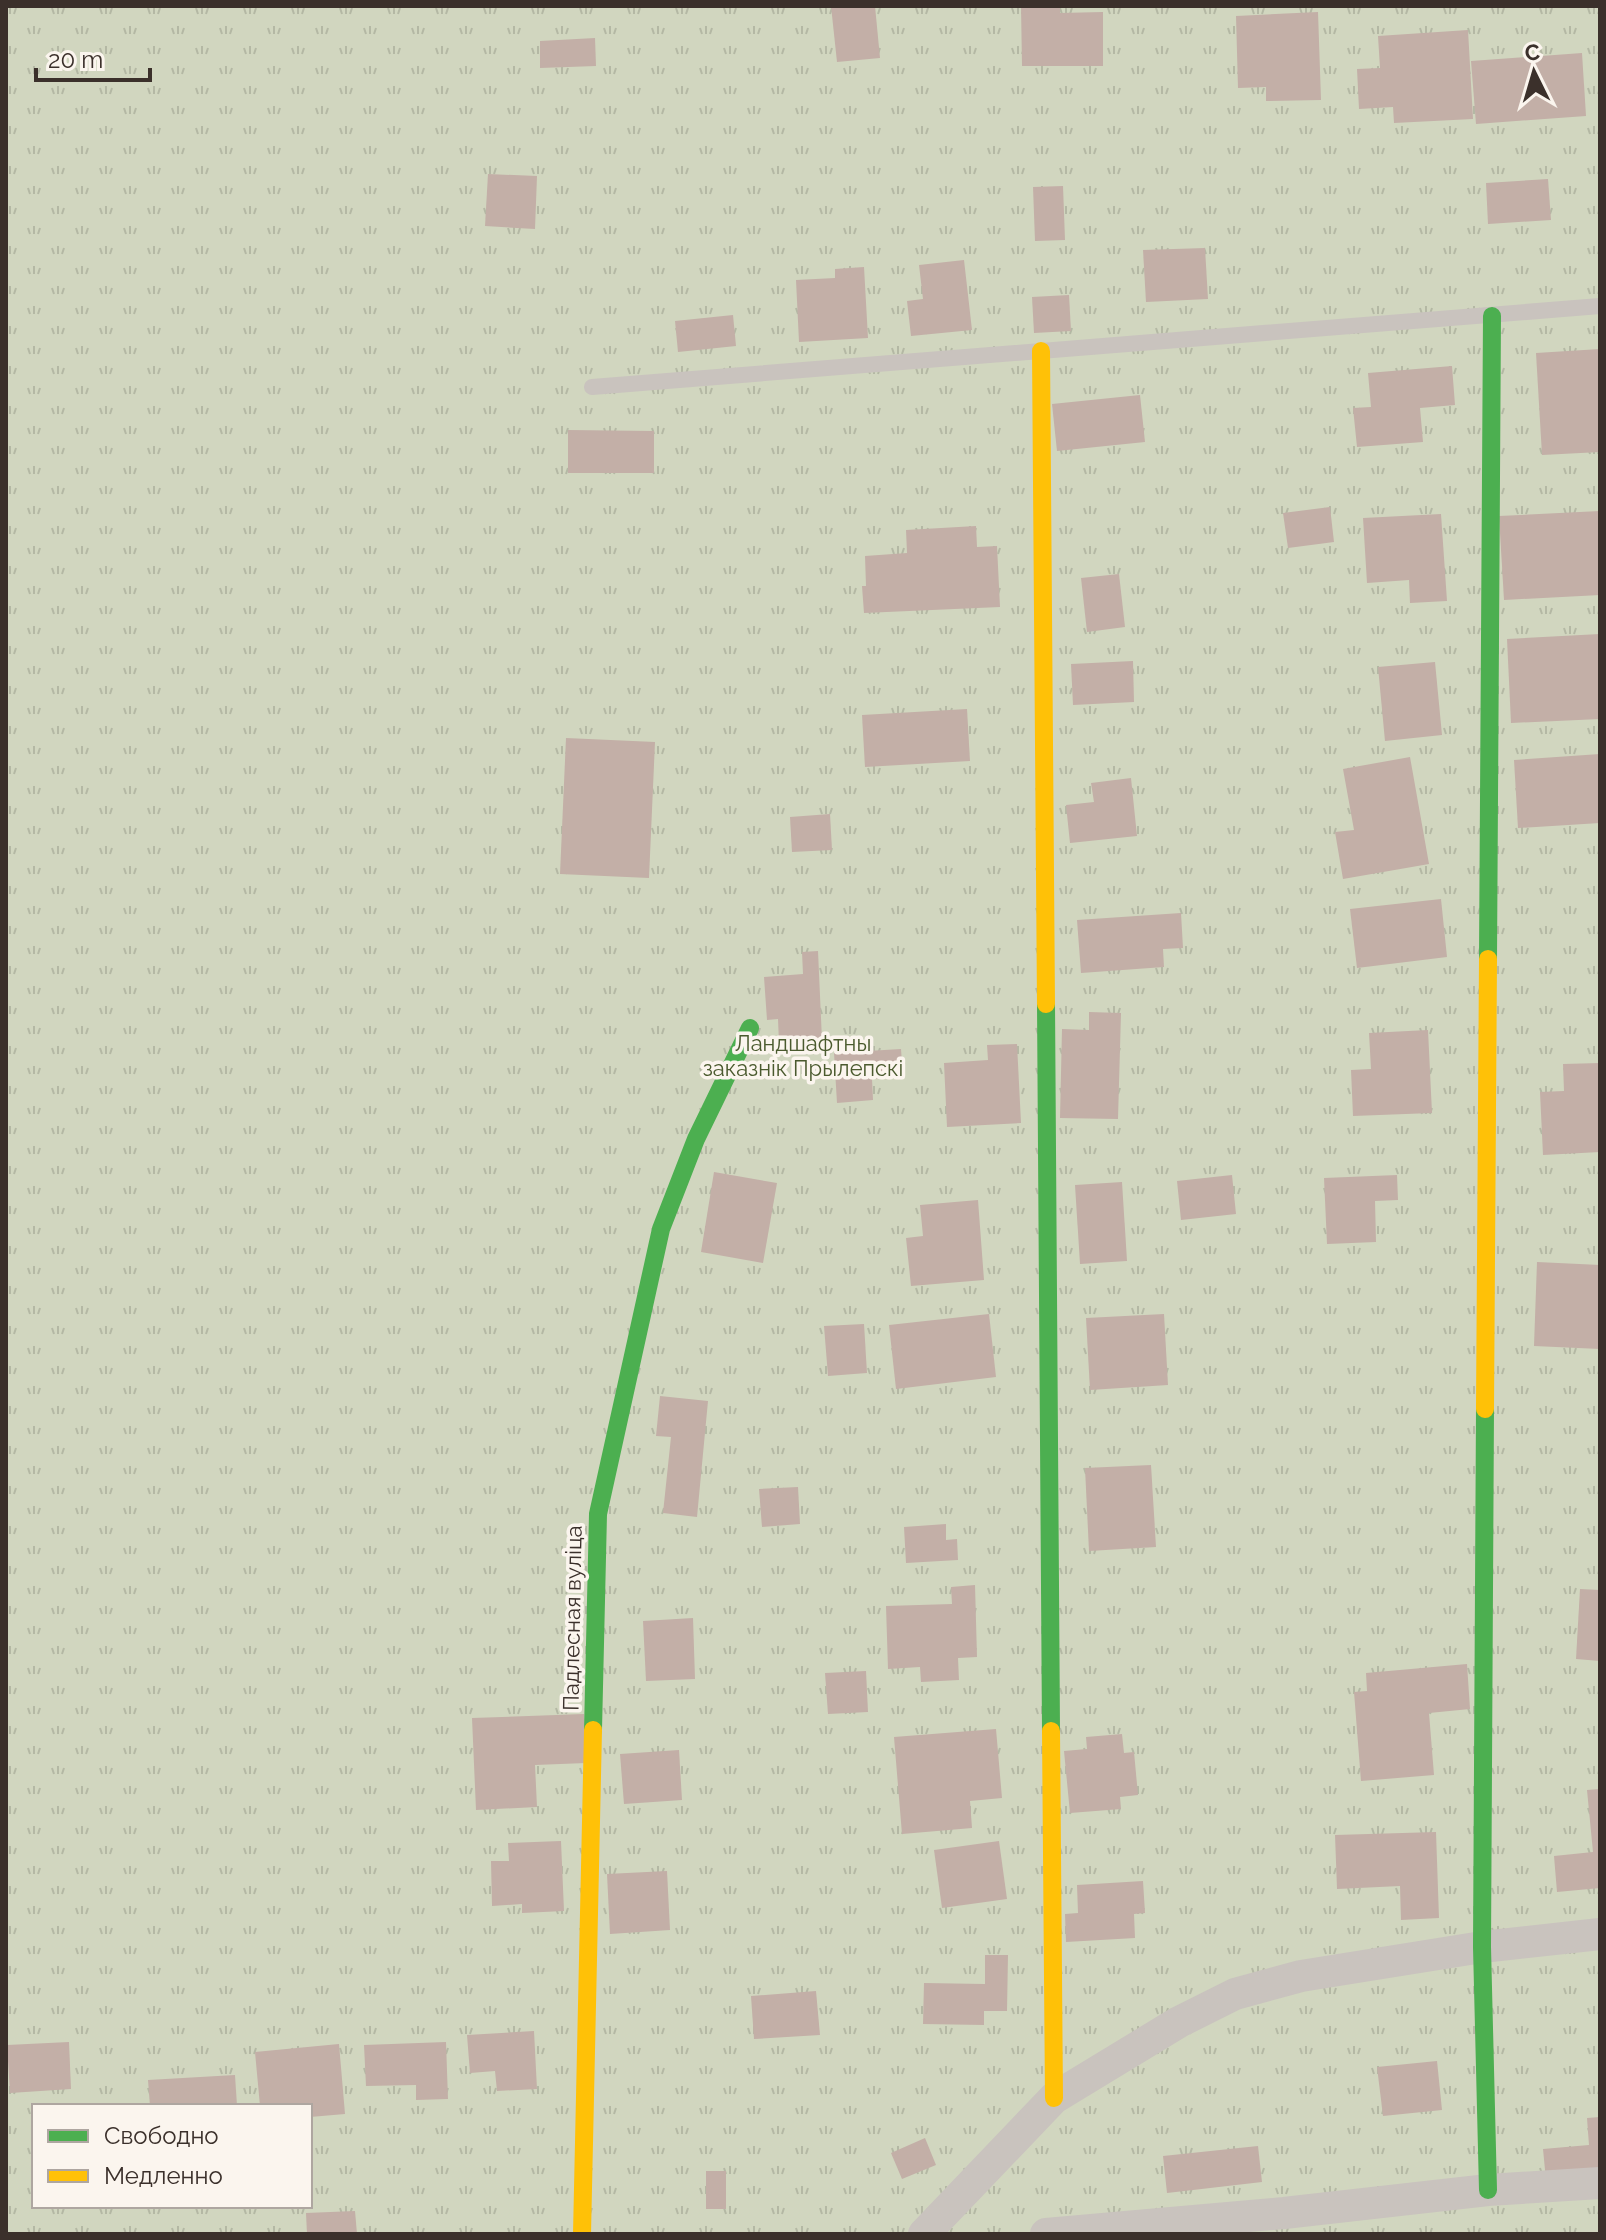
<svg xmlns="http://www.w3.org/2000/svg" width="1606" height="2240" font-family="Raleway,sans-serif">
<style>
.park{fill:url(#park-tufts);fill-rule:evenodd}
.building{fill:#c3afa7}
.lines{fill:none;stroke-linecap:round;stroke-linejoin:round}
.lane{stroke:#c9c3be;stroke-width:16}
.street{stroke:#c9c3be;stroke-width:32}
.fast{stroke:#4caf50;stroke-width:18}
.slow{stroke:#ffc107;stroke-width:18}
.labels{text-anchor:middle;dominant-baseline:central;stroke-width:7;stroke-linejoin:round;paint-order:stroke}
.park-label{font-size:22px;fill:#4a5a2e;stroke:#fbf5ee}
.street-label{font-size:22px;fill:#3b302b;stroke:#fbf5ee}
</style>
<defs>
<pattern id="park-tufts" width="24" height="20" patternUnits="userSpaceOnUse" patternTransform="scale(2)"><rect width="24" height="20" fill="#d1d6bf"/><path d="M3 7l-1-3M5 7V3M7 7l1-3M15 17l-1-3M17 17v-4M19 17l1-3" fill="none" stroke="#b4b8a4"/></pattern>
</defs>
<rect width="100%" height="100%" fill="#f0ebe5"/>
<path class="park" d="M6,6H1600V2234H6ZM34,2106H310V2206H34Z"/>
<g class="building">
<polygon points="831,6 875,6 880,58 837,62"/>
<polygon points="1021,6 1060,6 1060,13 1103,12 1103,66 1022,66"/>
<polygon points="1318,12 1321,100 1266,101 1266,87 1238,88 1236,16"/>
<polygon points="1468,30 1473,119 1394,123 1393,107 1359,109 1357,69 1380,68 1378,36"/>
<polygon points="595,38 596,66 540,68 540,41"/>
<polygon points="1582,53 1586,116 1476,124 1471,61"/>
<polygon points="488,174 537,176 535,229 485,226"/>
<polygon points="1548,179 1551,220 1488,224 1486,183"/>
<polygon points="1063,186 1065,240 1035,241 1033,187"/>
<polygon points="1205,248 1208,299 1146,302 1143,250"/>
<polygon points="964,260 972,330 911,336 907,301 923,299 919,265"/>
<polygon points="864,267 868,338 799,342 796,280 835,278 835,269"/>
<polygon points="1069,295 1071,331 1034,333 1032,297"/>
<polygon points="733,315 736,346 678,352 675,321"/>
<polygon points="1600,349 1600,452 1542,455 1536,353"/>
<polygon points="1452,366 1455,405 1420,408 1423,442 1357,447 1353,408 1371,407 1368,373"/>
<polygon points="1140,395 1145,442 1057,451 1052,404"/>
<polygon points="568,430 654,431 654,473 568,473"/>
<polygon points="1330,507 1334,542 1288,548 1283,513"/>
<polygon points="1600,511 1600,595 1504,600 1499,516"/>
<polygon points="1441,514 1447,601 1410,603 1409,580 1367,583 1363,518"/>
<polygon points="976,526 977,547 997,546 1000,607 864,613 862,586 866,586 865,556 907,553 906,530"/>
<polygon points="1119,574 1125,627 1087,632 1081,578"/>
<polygon points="1600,634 1600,719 1511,723 1507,639"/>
<polygon points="1133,661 1134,702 1073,705 1071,664"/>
<polygon points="1435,662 1442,735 1385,741 1378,667"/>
<polygon points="967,709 970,761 865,767 862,715"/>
<polygon points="566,738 655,742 649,878 560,874"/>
<polygon points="1600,754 1600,823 1518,828 1514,760"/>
<polygon points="1410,757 1429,864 1343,879 1335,832 1354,830 1343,769"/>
<polygon points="1131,778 1137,836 1070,843 1066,805 1094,802 1091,783"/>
<polygon points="830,814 832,850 792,852 790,817"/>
<polygon points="1441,899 1447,957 1357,968 1350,909"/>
<polygon points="1181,913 1183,948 1163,949 1164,967 1081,973 1077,920"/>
<polygon points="818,951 822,1040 779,1043 778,1019 767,1020 764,977 803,974 802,952"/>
<polygon points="1089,1012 1121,1013 1118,1119 1060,1118 1062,1029 1089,1030"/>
<polygon points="1428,1030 1432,1113 1353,1116 1351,1070 1371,1069 1369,1033"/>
<polygon points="1017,1044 1021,1123 947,1127 944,1063 988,1060 987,1045"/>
<polygon points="901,1049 903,1077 872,1079 873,1100 837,1103 834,1053"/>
<polygon points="1600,1063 1600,1152 1543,1155 1540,1092 1564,1091 1563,1064"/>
<polygon points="714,1172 777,1183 763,1263 701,1252"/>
<polygon points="1232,1175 1236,1214 1181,1220 1177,1181"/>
<polygon points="1397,1175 1398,1200 1375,1201 1376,1242 1327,1244 1324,1178"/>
<polygon points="1122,1182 1127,1261 1080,1264 1075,1185"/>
<polygon points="978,1200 984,1280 911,1286 906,1238 923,1236 920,1205"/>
<polygon points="1537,1262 1600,1265 1600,1349 1534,1346"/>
<polygon points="989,1314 996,1377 896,1389 889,1325"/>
<polygon points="1164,1314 1168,1385 1090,1390 1086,1318"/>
<polygon points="864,1324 867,1373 828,1376 824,1326"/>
<polygon points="660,1396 708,1401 697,1517 663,1513 671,1437 656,1436"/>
<polygon points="1151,1465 1156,1547 1089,1551 1085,1468"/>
<polygon points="798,1487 800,1524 762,1527 759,1489"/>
<polygon points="946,1524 946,1540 957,1539 958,1560 906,1563 904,1527"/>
<polygon points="975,1585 977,1657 958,1658 959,1680 921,1682 920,1667 888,1669 886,1606 952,1604 951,1587"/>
<polygon points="1580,1589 1600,1590 1600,1661 1576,1659"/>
<polygon points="693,1618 695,1679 646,1681 643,1621"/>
<polygon points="1467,1664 1470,1709 1429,1713 1434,1775 1361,1781 1354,1692 1367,1691 1366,1673"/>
<polygon points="866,1671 868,1712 828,1714 825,1673"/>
<polygon points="584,1714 586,1763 535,1765 537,1807 476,1810 472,1718"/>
<polygon points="996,1729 1002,1798 970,1801 972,1828 902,1834 894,1737"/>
<polygon points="1122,1734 1124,1753 1134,1752 1138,1795 1120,1797 1121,1809 1070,1813 1064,1751 1087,1749 1086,1737"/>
<polygon points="679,1750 682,1800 624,1804 620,1754"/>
<polygon points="1600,1789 1600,1888 1557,1892 1554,1856 1593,1852 1587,1790"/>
<polygon points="1436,1832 1439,1918 1401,1920 1400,1886 1337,1889 1335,1835"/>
<polygon points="561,1841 564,1911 522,1913 522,1904 492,1906 491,1861 509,1861 508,1843"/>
<polygon points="999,1841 1007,1899 942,1908 934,1850"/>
<polygon points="667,1871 670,1930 610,1934 607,1874"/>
<polygon points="1143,1881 1145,1913 1134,1914 1135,1938 1066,1942 1065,1914 1078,1913 1077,1885"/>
<polygon points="985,1955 1008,1955 1007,2011 984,2011 984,2025 923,2024 924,1983 985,1984"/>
<polygon points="816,1991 820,2035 754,2039 751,1996"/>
<polygon points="534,2031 537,2089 497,2091 495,2071 470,2073 467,2035"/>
<polygon points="69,2042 71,2089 10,2093 7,2045"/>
<polygon points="446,2042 448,2099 416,2100 416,2085 366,2086 364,2045"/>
<polygon points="339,2044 345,2114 310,2117 310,2106 260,2106 255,2052"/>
<polygon points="1437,2061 1442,2110 1383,2116 1377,2067"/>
<polygon points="235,2075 237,2106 150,2106 148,2080"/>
<polygon points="1600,2117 1600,2174 1546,2180 1543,2149 1589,2145 1587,2118"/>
<polygon points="925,2138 936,2165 902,2179 891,2153"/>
<polygon points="1258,2146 1262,2182 1167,2193 1163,2156"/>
<rect x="706" y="2171" width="20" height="38"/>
<polygon points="355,2211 357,2234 307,2234 306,2213"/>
</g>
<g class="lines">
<polyline class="lane" points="592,387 1600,306"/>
<g class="street">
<polyline points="924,2234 1054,2098 1179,2022 1235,1994 1301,1976 1482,1947 1600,1934"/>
<polyline points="1046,2234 1284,2213 1488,2190 1600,2183"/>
</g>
<g class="fast">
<polyline points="1488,959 1492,316"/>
<polyline points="1046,1004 1051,1731"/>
<polyline points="1485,1409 1482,1947 1488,2190"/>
<polyline points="593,1730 598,1514 661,1229 696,1139 750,1028"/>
</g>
<g class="slow">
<polyline points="1041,351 1046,1004"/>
<polyline points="1485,1409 1488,959"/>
<polyline points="1051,1731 1054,2098"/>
<polyline points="582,2234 593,1730"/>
</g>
</g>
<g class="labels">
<g class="park-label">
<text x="803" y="1043">Ландшафтны<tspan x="803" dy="25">заказнік Прылепскі</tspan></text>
</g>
<g class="street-label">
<text transform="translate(572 1618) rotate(-89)">Падлесная вуліца</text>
</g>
</g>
<rect width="1606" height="2240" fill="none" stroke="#3b302b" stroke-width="16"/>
<rect x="32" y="2104" width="280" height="104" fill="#fbf5ee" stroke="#aea6a0" stroke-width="2"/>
<rect x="48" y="2130" width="40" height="12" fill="#4caf50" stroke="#aea6a0" stroke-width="2"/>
<text x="104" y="2144" font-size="24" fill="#3b302b">Свободно</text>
<rect x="48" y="2170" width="40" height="12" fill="#ffc107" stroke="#aea6a0" stroke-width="2"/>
<text x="104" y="2184" font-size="24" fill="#3b302b">Медленно</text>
<g transform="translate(1534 72) rotate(355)" stroke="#fbf5ee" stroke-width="6" paint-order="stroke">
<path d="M0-6L14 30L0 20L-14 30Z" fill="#3b302b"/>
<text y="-12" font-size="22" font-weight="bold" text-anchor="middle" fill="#3b302b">С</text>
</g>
<path d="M36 68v12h114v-12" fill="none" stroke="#3b302b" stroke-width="4"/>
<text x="48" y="68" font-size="24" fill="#3b302b" stroke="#fbf5ee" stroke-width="6" paint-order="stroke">20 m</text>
</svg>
